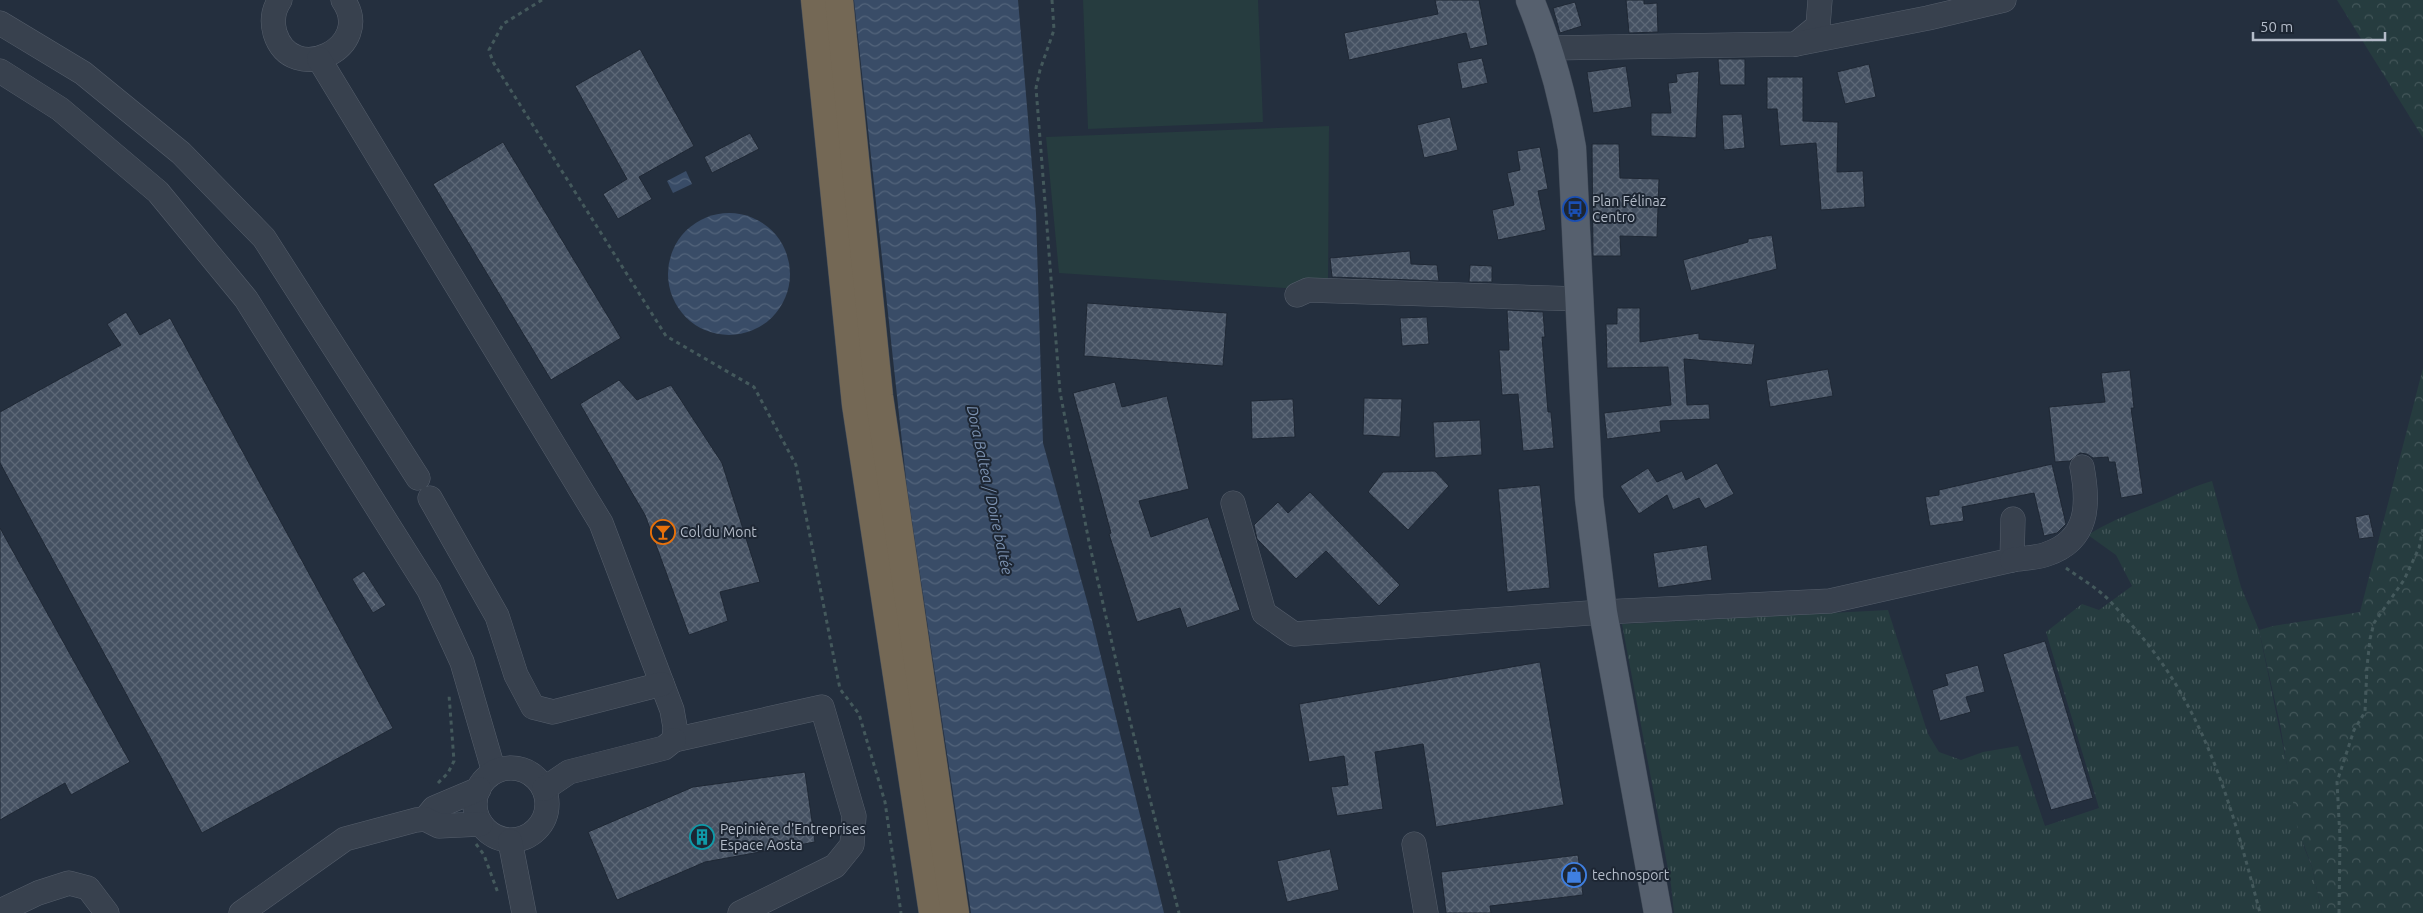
<svg xmlns="http://www.w3.org/2000/svg" width="2423" height="913" font-family="Ubuntu,sans-serif">
<style>
.grass{fill:url(#grass-tufts)}
.forest{fill:url(#forest-crowns)}
.green{fill:#263c3f}
.water{fill:url(#water-waves)}
.building{fill:url(#building-cross-hatch);stroke:#1f2835}
.lines{fill:none;stroke-linecap:round;stroke-linejoin:round}
.minor-casing{stroke:#565f6c;stroke-width:25}
.major-casing{stroke:#414a57;stroke-width:29}
.highway-casing{stroke:#434c59;stroke-width:29}
.path{stroke:#44595c;stroke-width:3;stroke-dasharray:4 4;stroke-linecap:butt}
.minor{stroke:#38414e;stroke-width:24}
.major{stroke:#56606e;stroke-width:28}
.highway{stroke:#746855;stroke-width:28}
.labels{text-anchor:middle;dominant-baseline:central;stroke-width:4;stroke-linejoin:round;paint-order:stroke}
.poi-label{font-size:14px;fill:#b4bcc9;stroke:#1d2633;text-anchor:start}
.water-label{font-size:15px;font-style:italic;fill:#7c92b1;stroke:#1d2633}
</style>
<defs>
<pattern id="grass-tufts" width="24" height="20" patternUnits="userSpaceOnUse" patternTransform="scale(1.25)"><rect width="24" height="20" fill="#263c3f"/><path d="M3 7l-1-3M5 7V3M7 7l1-3M15 17l-1-3M17 17v-4M19 17l1-3" fill="none" stroke="#435659"/></pattern>
<pattern id="forest-crowns" width="20" height="18" patternUnits="userSpaceOnUse" patternTransform="scale(1.25)"><rect width="20" height="18" fill="#263c3f"/><path d="M2 6a3 3 0 1 1 6 0M12 15a3 3 0 1 1 6 0" fill="none" stroke="#435659"/></pattern>
<pattern id="water-waves" width="16" height="10" patternUnits="userSpaceOnUse" patternTransform="scale(1.25)"><rect width="16" height="10" fill="#394c67"/><path d="M0 5q4-4 8 0t8 0" fill="none" stroke="#53647b"/></pattern>
<pattern id="building-cross-hatch" width="8" height="8" patternUnits="userSpaceOnUse" patternTransform="scale(1.25)"><rect width="8" height="8" fill="#455162"/><path d="M0 0l8 8M0 8l8-8" fill="none" stroke="#5d6877"/></pattern>
</defs>
<rect width="100%" height="100%" fill="#242f3e"/>
<path class="grass" d="M2212,481L2241,587L2259,630L2304,847L2312,867L2322,913H1674L1671,885L1622,624L1888,610L1928,734L1939,752L1961,760L1983,752L2018,746L2045,826L2099,808L2046,632L2082,604L2099,610L2132,586L2116,555L2088,535C2107,523 2126,515 2147,507C2170,498 2188,488 2212,481Z"/>
<g class="forest">
<polygon points="2337,0 2423,0 2423,138"/>
<polygon points="2423,368 2423,913 2322,913 2312,867 2297,826 2280,724 2259,630 2273,626 2360,612"/>
</g>
<g class="green">
<polygon points="1083,0 1258,0 1263,122 1088,129"/>
<polygon points="1329,126 1328,291 1059,273 1046,137"/>
</g>
<g class="water">
<polygon points="854,0 1018,0 1036,213 1043,443 1089,608 1164,913 971,913 907,488"/>
<polygon points="686,171 692,184 673,193 667,181"/>
<circle cx="729" cy="274" r="61"/>
</g>
<g class="building">
<polygon points="1435,0 1479,0 1488,45 1470,49 1466,33 1349,60 1344,33 1438,14"/>
<polygon points="1626,0 1644,0 1644,4 1657,3 1658,32 1629,33"/>
<polygon points="1575,2 1582,26 1560,33 1553,8"/>
<polygon points="640,49 694,146 639,177 652,199 618,219 603,194 627,179 575,86"/>
<polygon points="1482,58 1488,83 1462,89 1457,63"/>
<polygon points="1718,59 1745,59 1745,85 1720,85"/>
<polygon points="1869,64 1876,97 1845,104 1837,72"/>
<polygon points="1626,66 1632,107 1593,113 1587,72"/>
<polygon points="1699,71 1696,138 1651,136 1651,113 1671,113 1668,83 1677,82 1676,74"/>
<polygon points="1767,77 1803,77 1803,121 1838,122 1837,172 1863,171 1865,207 1821,210 1816,143 1780,146 1777,109 1767,109"/>
<polygon points="1742,114 1745,148 1724,150 1722,115"/>
<polygon points="1450,117 1458,150 1424,158 1417,125"/>
<polygon points="750,133 759,149 712,173 704,157"/>
<polygon points="503,142 621,338 551,380 433,184"/>
<polygon points="1592,144 1619,144 1620,178 1659,179 1657,237 1620,236 1621,256 1593,256"/>
<polygon points="1540,147 1548,189 1538,191 1546,230 1498,240 1492,210 1514,205 1507,173 1520,170 1517,151"/>
<polygon points="1772,235 1777,269 1691,291 1683,260 1748,242 1748,239"/>
<polygon points="1410,251 1411,264 1437,265 1439,281 1332,277 1330,258"/>
<polygon points="1470,265 1492,266 1492,282 1469,282"/>
<polygon points="1087,303 1227,313 1223,366 1084,356"/>
<polygon points="1617,308 1640,308 1640,342 1699,333 1699,339 1755,344 1752,365 1684,359 1687,405 1709,404 1710,419 1660,421 1661,432 1607,439 1604,413 1671,405 1668,367 1607,368 1606,324 1617,324"/>
<polygon points="1507,310 1543,312 1545,337 1542,337 1548,412 1551,412 1554,448 1523,451 1518,394 1502,395 1499,350 1509,350"/>
<polygon points="126,312 140,335 170,318 393,728 202,833 0,463 0,412 121,345 107,324"/>
<polygon points="1427,317 1429,344 1402,346 1400,318"/>
<polygon points="1828,369 1833,396 1770,407 1766,380"/>
<polygon points="2130,370 2134,408 2131,408 2143,494 2121,498 2115,462 2109,462 2108,457 2093,458 2087,454 2080,453 2070,461 2055,462 2049,407 2105,402 2101,373"/>
<polygon points="619,380 637,400 671,385 722,463 760,582 720,592 728,621 689,635 645,515 580,404"/>
<polygon points="1115,382 1122,407 1167,396 1189,489 1139,501 1151,537 1208,517 1240,610 1187,628 1180,608 1137,622 1109,534 1111,533 1073,393"/>
<polygon points="1364,398 1402,399 1400,437 1363,435"/>
<polygon points="1293,399 1295,437 1252,439 1251,401"/>
<polygon points="1480,420 1482,455 1435,458 1433,422"/>
<polygon points="1717,463 1734,494 1705,509 1699,498 1673,510 1667,495 1639,514 1620,486 1648,468 1657,482 1682,471 1686,480"/>
<polygon points="2052,464 2066,524 2057,533 2044,536 2034,493 1962,507 1964,521 1930,526 1925,497 1939,495 1939,490"/>
<polygon points="1435,471 1449,486 1408,530 1368,492 1383,472"/>
<polygon points="1540,485 1550,588 1507,592 1498,489"/>
<polygon points="1310,492 1400,585 1379,606 1326,551 1296,579 1257,539 1254,525 1278,502 1288,513"/>
<polygon points="2369,514 2374,537 2359,539 2355,517"/>
<polygon points="0,528 130,762 71,795 65,783 0,820"/>
<polygon points="1707,545 1712,580 1658,588 1653,553"/>
<polygon points="364,571 386,605 373,613 352,579"/>
<polygon points="2045,641 2093,798 2051,810 2003,654"/>
<polygon points="1540,662 1564,805 1436,827 1423,744 1375,752 1383,809 1337,816 1331,787 1348,785 1344,756 1309,762 1299,704"/>
<polygon points="1978,665 1985,692 1966,697 1971,712 1940,721 1932,690 1948,685 1945,674"/>
<polygon points="805,772 815,842 705,862 617,900 588,832 693,787"/>
<polygon points="1330,849 1339,890 1287,902 1277,861"/>
<polygon points="1578,855 1583,895 1490,906 1491,913 1446,913 1441,872"/>
</g>
<g class="lines">
<defs>
<g id="minor">
<path d="M280,0C273,10 272,22 275,33C292,88 376,47 343,0"/>
<polyline points="0,23 83,73 181,153 264,238 418,478"/>
<polyline points="1796,44 1818,26 1820,0"/>
<polyline points="1549,48 1796,44 1928,18 2004,0"/>
<polyline points="319,59 601,523 672,710 675,727 674,740 822,707 854,816 852,845 835,866 740,913"/>
<polyline points="0,71 60,109 158,192 246,299 429,590 462,662 494,772"/>
<polyline points="1297,295 1308,290 1580,299"/>
<polyline points="430,498 497,616 516,675 533,707 553,712 662,684"/>
<polyline points="1233,503 1264,613 1294,634 1603,612 1830,601 2012,560 2013,519"/>
<path d="M2012,560C2023,558 2037,558 2047,554C2089,540 2089,504 2082,467"/>
<circle cx="511" cy="804" r="36"/>
<polyline points="544,789 569,772 664,748 674,740"/>
<polyline points="425,819 434,808 479,789"/>
<polyline points="510,841 524,913"/>
<polyline points="1414,844 1426,913"/>
<polyline points="0,911 38,893 69,883 88,888 107,913"/>
<polyline points="241,913 345,839 416,820 425,819 439,826 481,824"/>
</g>
<path id="major" d="M1530,0C1550,49 1563,96 1572,148L1589,498L1603,612L1658,913"/>
<g id="highway">
<polyline points="815,0 856,405 933,913"/>
<polyline points="839,0 879,396 955,913"/>
</g>
</defs>
<use href="#minor" class="minor-casing"/>
<use href="#major" class="major-casing"/>
<use href="#highway" class="highway-casing"/>
<g class="path">
<polyline points="542,0 503,24 489,50 493,62 666,336 754,387 796,465 840,689 859,714 885,802 901,913"/>
<polyline points="1052,0 1054,30 1040,70 1036,88 1060,392 1089,542 1127,709 1179,913"/>
<path d="M2066,568C2077,576 2089,583 2100,592C2110,600 2118,610 2126,619C2204,701 2232,807 2260,913"/>
<polyline points="438,783 448,773 454,761 449,695"/>
<polyline points="476,844 484,855 498,893"/>
<polyline points="2339,913 2340,838 2337,782 2354,730 2365,712 2367,667 2370,639 2374,623 2404,580 2419,548 2423,529"/>
</g>
<use href="#minor" class="minor"/>
<use href="#major" class="major"/>
<use href="#highway" class="highway"/>
</g>
<defs>
<symbol id="bus-ring" viewBox="-11 -11 22 22"><circle r="9.5" fill="#1d2633" stroke="#1a4fb4" stroke-width="1.5"/><path d="M-5-6H5V4H4V6H2V4H-2V6H-4V4H-5ZM-3.5-4V0h7V-4ZM-3.5 1.2v1.5H-2V1.2ZM2 1.2v1.5H3.5V1.2Z" fill="#1a4fb4"/></symbol>
<symbol id="bar-ring" viewBox="-11 -11 22 22"><circle r="9.5" fill="#1d2633" stroke="#e8710a" stroke-width="1.5"/><path d="M-6-5H6L.8 .8V4.5H3.5V6h-7V4.5H-.8V.8Z" fill="#e8710a"/></symbol>
<symbol id="building-ring" viewBox="-11 -11 22 22"><circle r="9.5" fill="#1d2633" stroke="#0f9aa8" stroke-width="1.5"/><path d="M-4-6H4V6H1V3H-1V6H-4ZM-2.5-4.3h1.7v1.8h-1.7ZM.8-4.3h1.7v1.8H.8ZM-2.5-1h1.7V.8h-1.7ZM.8-1h1.7V.8H.8Z" fill="#0f9aa8"/></symbol>
<symbol id="shop-ring" viewBox="-11 -11 22 22"><circle r="9.5" fill="#1d2633" stroke="#3f7fe0" stroke-width="1.5"/><path d="M-5-2.5h2.3a2.7 3.5 0 0 1 5.4 0H5L5.5 6h-11ZM-1.5-2.5h3a1.5 2.3 0 0 0-3 0Z" fill="#3f7fe0"/></symbol>
</defs>
<g fill-rule="evenodd">
<use href="#bus-ring" x="1561" y="195" width="28" height="28"/>
<use href="#bar-ring" x="649" y="518" width="28" height="28"/>
<use href="#building-ring" x="688" y="823" width="28" height="28"/>
<use href="#shop-ring" x="1560" y="861" width="28" height="28"/>
</g>
<g class="labels">
<g class="poi-label">
<text x="1592" y="201">Plan Félinaz<tspan x="1592" dy="16">Centro</tspan></text>
<text x="680" y="532">Col du Mont</text>
<text x="720" y="829">Pepinière d'Entreprises<tspan x="720" dy="16">Espace Aosta</tspan></text>
<text x="1592" y="875">technosport</text>
</g>
<g class="water-label">
<text transform="translate(990 490) rotate(78)">Dora Baltea / Doire baltée</text>
</g>
</g>
<path d="M2253 32v8h132v-8" fill="none" stroke="#b4bcc9" stroke-width="2.5"/>
<text x="2260" y="32" font-size="15" fill="#b4bcc9" stroke="#1d2633" stroke-width="4" paint-order="stroke">50 m</text>
</svg>
